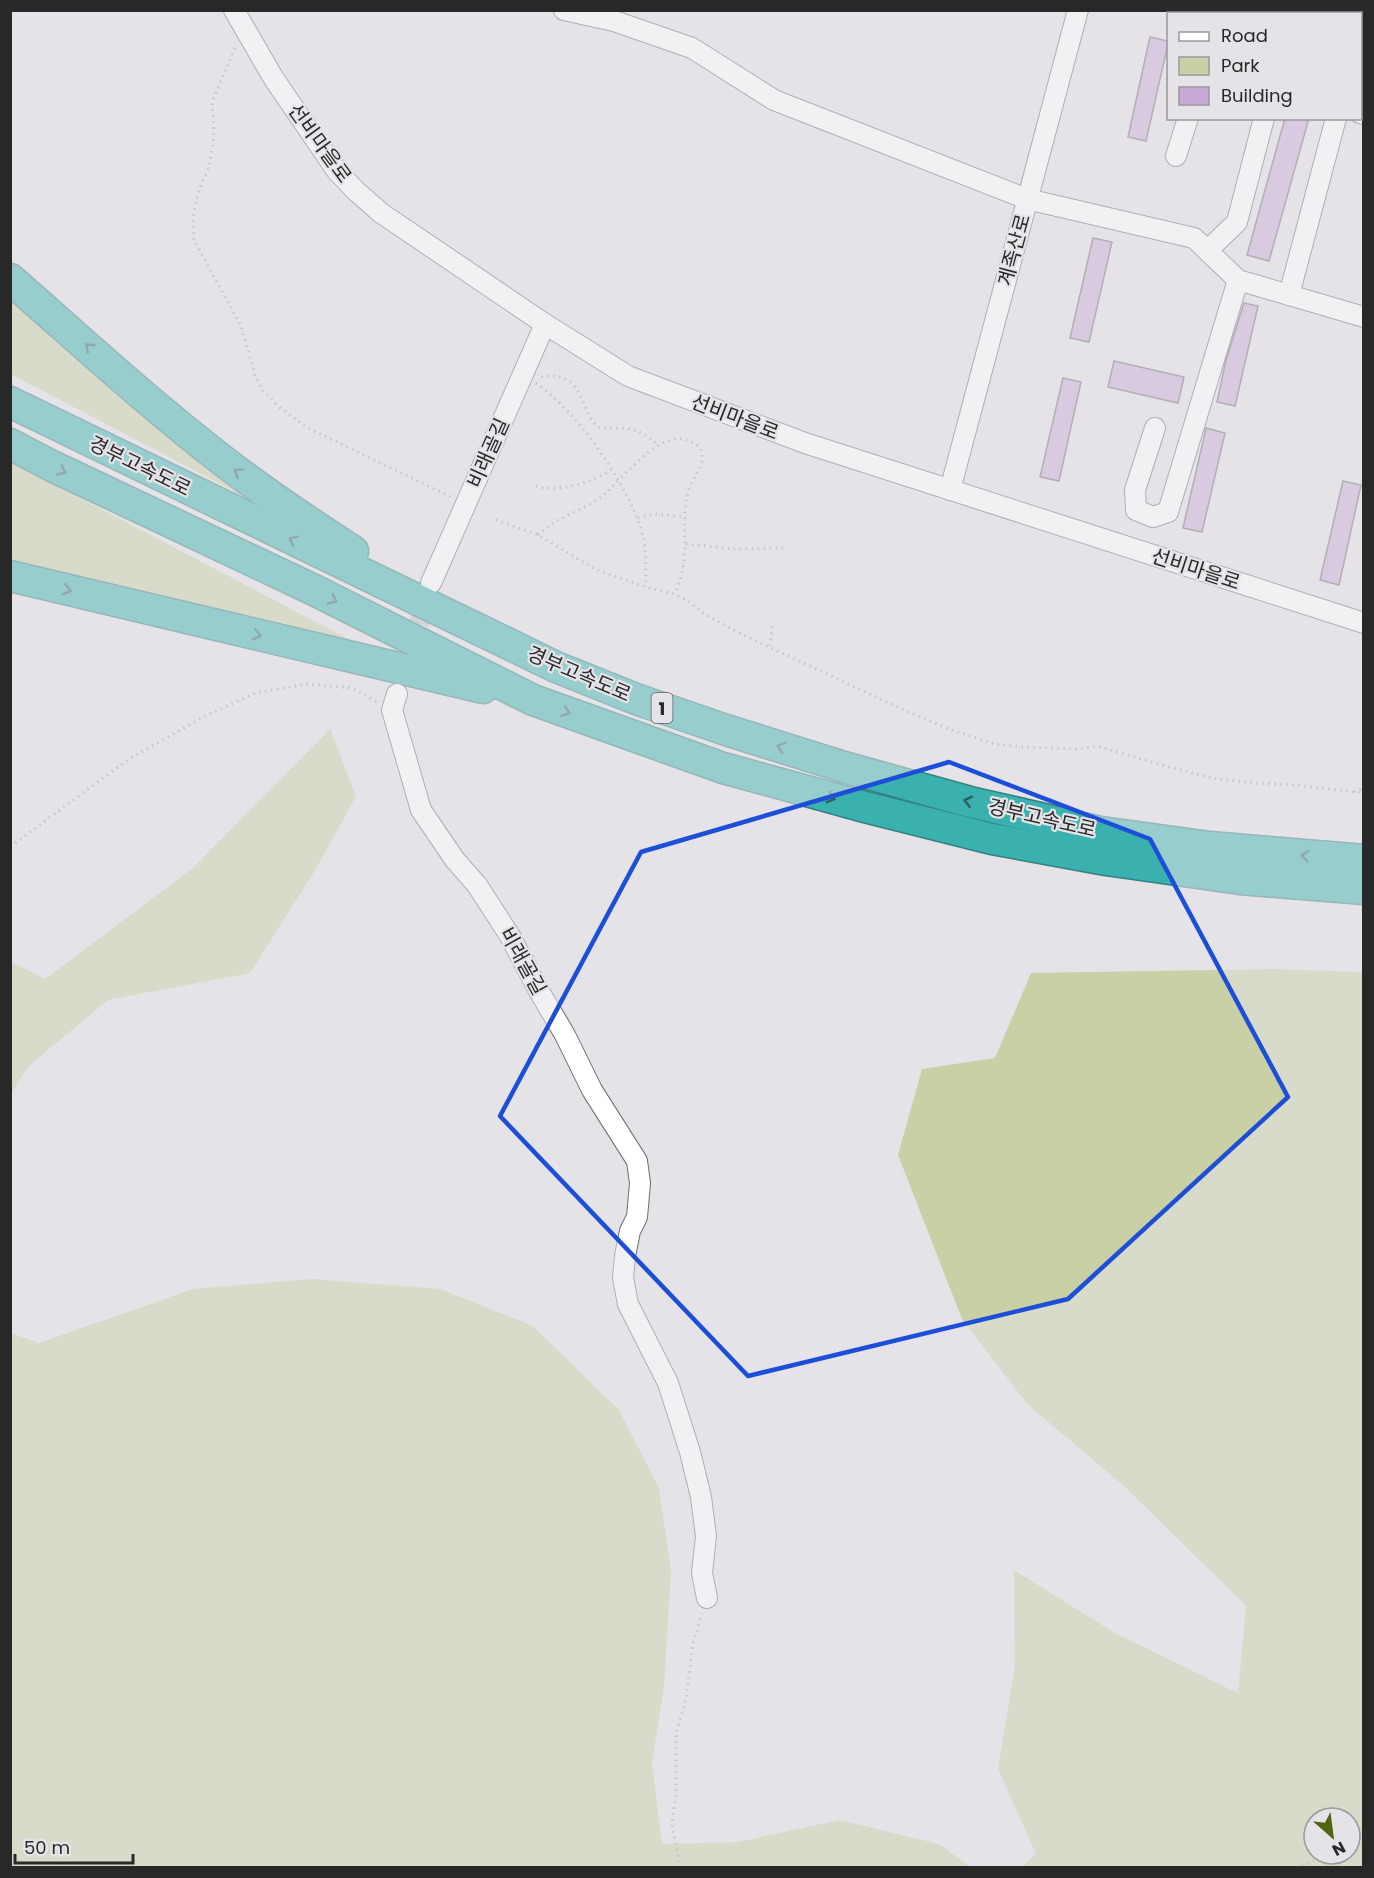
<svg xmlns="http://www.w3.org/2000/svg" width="1374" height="1878" font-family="Poppins,'Noto Sans KR',sans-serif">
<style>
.green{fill:#c9d0a6;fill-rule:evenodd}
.building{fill:#c8aad8;stroke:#727073;stroke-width:1.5}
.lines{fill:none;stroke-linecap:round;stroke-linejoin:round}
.minor-tunnel{stroke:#bfbec1;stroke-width:20;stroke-dasharray:20 10;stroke-linecap:butt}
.minor-casing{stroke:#6e6c6f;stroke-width:22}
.highway-casing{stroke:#348180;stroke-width:33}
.path{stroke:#a2a0a3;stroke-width:3;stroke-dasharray:1.5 4.5;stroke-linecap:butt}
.minor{stroke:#fff;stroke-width:20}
.highway{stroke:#3ab1af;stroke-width:30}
.oneway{stroke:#305f5f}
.marked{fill:none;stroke:#1d4ed8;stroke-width:4.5;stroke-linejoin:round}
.labels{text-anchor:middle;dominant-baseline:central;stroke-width:4.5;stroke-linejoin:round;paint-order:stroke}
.shield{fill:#e5e3e7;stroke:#616062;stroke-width:1.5}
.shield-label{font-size:18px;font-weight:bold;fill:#292829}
.street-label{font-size:20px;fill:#292829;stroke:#e5e3e7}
</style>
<rect width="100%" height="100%" fill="#e5e3e7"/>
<g class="green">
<polygon points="10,295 254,502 11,374"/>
<polygon points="10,461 365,648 11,565"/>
<polygon points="330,729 356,796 316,869 250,973 108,1000 29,1066 11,1093 11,962 45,979 194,867"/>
<path d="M1277,969L1363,972V1867H1022L1036,1854L998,1769L1015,1666L1014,1570L1115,1633L1238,1693L1246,1606L1124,1486L1028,1405L962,1319L898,1155L922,1069L995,1058L1031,973ZM1314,1818H1350V1854H1314Z"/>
<polygon points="312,1279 440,1289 533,1326 619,1410 659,1488 671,1571 664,1688 652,1763 662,1844 737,1842 840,1820 939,1844 970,1867 11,1867 11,1333 39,1343 193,1289"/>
</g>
<g class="building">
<polygon points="1150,37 1168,41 1168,44 1146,141 1128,137"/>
<polygon points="1285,118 1309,118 1269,261 1247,255"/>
<polygon points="1093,238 1112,242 1089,342 1070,338"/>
<polygon points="1244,303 1258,306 1235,406 1217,402 1226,360"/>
<polygon points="1114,361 1184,377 1178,403 1108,387"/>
<polygon points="1063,378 1081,382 1059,481 1040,477"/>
<polygon points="1206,428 1225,433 1202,532 1183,528"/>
<polygon points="1343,481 1361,485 1339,585 1320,580"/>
</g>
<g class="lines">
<polyline class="minor-tunnel" points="401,681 428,594"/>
<defs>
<g id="minor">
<polyline points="234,10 274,79 337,171 356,191 381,213 545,324 628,376 805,443 1364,623"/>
<polyline points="564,10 614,21 692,48 774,100 1027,199 1194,238 1238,280 1364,317"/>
<polyline points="1360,113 1364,114"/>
<polyline points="1176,156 1188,118"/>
<polyline points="1208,250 1237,222 1264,118"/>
<polyline points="1289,295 1336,118"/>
<polyline points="1155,428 1135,490 1136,510 1153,517 1168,512 1238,280"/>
<polyline points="950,490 1078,10"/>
<polyline points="431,583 545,324"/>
<polyline points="397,694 392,710 421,810 455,860 477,885 510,936 539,991 565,1035 592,1090 637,1161 640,1183 637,1217 630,1231 625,1256 623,1278 628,1304 668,1383 690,1452 701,1497 706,1536 702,1573 707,1598"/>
</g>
<g id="highway">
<path d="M10,279C80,340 148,403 222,460C264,493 308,522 353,551"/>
<polyline points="10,402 556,667 636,699 726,730 844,767 970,802 1101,832 1210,847 1364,860"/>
<polyline points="10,444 52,466 314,590 533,700 723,768 865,807 992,839 1106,860 1240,879 1364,889"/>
<polyline points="10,576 483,688"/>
</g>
</defs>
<use href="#minor" class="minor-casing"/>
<use href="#highway" class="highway-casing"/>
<g class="path">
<polyline points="235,48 212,102 214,137 209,167 199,190 193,217 194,240 241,326 255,375 263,391 279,407 306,427 451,497"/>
<path d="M541,377C587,369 578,414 600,428C631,429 633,425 659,445"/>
<path d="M536,383C577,411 631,488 643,537C647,553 645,571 646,587"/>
<path d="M536,486C557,493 594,482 611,470"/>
<polyline points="638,518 654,514 686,517"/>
<polyline points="496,520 538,535 597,570 646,587 674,594 687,600 706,615 737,632 904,710 949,729 994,744 1024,747 1077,749 1097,746 1169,767 1217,779 1257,783 1295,785 1364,793"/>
<path d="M538,535C556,517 581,512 601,497C624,479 668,415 700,448C708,465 692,476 688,492C679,527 693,559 674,594"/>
<polyline points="686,544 734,549 786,548"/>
<polyline points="770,646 773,623"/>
<polyline points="1354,792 1364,788"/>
<polyline points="10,842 14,844 129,759 203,717 255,693 308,684 352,688 377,702"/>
<polyline points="1350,1844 1364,1835"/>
<polyline points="680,1868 672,1824 676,1793 676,1733 686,1699 693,1643 702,1614"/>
<polyline points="1296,1868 1333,1854"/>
</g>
<use href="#minor" class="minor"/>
<use href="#highway" class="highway"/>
</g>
<defs><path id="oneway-chevron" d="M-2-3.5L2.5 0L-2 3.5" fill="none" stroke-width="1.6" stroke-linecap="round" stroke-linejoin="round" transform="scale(1.5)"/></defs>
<g class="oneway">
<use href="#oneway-chevron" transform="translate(89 347) rotate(-138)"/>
<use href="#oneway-chevron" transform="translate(62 471) rotate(25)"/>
<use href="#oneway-chevron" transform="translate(238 472) rotate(-145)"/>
<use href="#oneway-chevron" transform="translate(293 540) rotate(-154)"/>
<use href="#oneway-chevron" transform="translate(67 590) rotate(13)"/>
<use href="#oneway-chevron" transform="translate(333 600) rotate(27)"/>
<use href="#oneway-chevron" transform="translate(257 635) rotate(13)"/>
<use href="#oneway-chevron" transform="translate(566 712) rotate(20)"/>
<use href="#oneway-chevron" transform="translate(781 747) rotate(-163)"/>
<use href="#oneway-chevron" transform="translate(831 798) rotate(16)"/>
<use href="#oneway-chevron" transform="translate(968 801) rotate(-166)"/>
<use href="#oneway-chevron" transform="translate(1305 856) rotate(-175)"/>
</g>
<path d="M0 0H1374V1878H0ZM949,762L1150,839L1288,1097L1068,1299L748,1376L500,1116L641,852Z" fill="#e5e3e7" fill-opacity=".55" fill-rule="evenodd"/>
<path class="marked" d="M949,762L1150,839L1288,1097L1068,1299L748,1376L500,1116L641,852Z"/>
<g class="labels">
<rect class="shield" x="651.5" y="693" width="21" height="30" rx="4.5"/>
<g class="shield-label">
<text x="662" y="708">1</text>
</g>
<g class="street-label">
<text transform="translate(320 143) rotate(54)">선비마을로</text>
<text transform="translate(1014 250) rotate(-75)">계족산로</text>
<text transform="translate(735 417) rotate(21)">선비마을로</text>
<text transform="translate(488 453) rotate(-66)">비래골길</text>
<text transform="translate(140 466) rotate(26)">경부고속도로</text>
<text transform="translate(1196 569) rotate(18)">선비마을로</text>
<text transform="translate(579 674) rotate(23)">경부고속도로</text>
<text transform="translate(1042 818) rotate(13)">경부고속도로</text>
<text transform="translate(523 961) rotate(61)">비래골길</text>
</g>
</g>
<rect width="1374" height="1878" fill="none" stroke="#292829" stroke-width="24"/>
<rect x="1167" y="12" width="195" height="108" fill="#e5e3e7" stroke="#9a989b" stroke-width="1.5"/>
<rect x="1179" y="32" width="30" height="9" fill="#ffffff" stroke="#9a989b" stroke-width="1.5"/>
<text x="1221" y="42" font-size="18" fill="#292829">Road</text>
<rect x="1179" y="57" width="30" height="18" fill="#c9d0a6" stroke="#9a989b" stroke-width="1.5"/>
<text x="1221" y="72" font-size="18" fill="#292829">Park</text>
<rect x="1179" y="87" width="30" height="18" fill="#c8aad8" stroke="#9a989b" stroke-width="1.5"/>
<text x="1221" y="102" font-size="18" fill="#292829">Building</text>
<g transform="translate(1332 1836) rotate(152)"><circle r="28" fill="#e5e3e7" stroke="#9a989b" stroke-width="1.5"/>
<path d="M0-4.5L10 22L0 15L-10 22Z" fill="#51640f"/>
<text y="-9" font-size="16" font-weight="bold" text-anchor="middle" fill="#292829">N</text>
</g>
<path d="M15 1854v9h118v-9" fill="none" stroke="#292829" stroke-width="3"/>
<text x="24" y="1854" font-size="18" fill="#292829" stroke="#e5e3e7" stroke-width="4.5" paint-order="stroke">50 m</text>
</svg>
